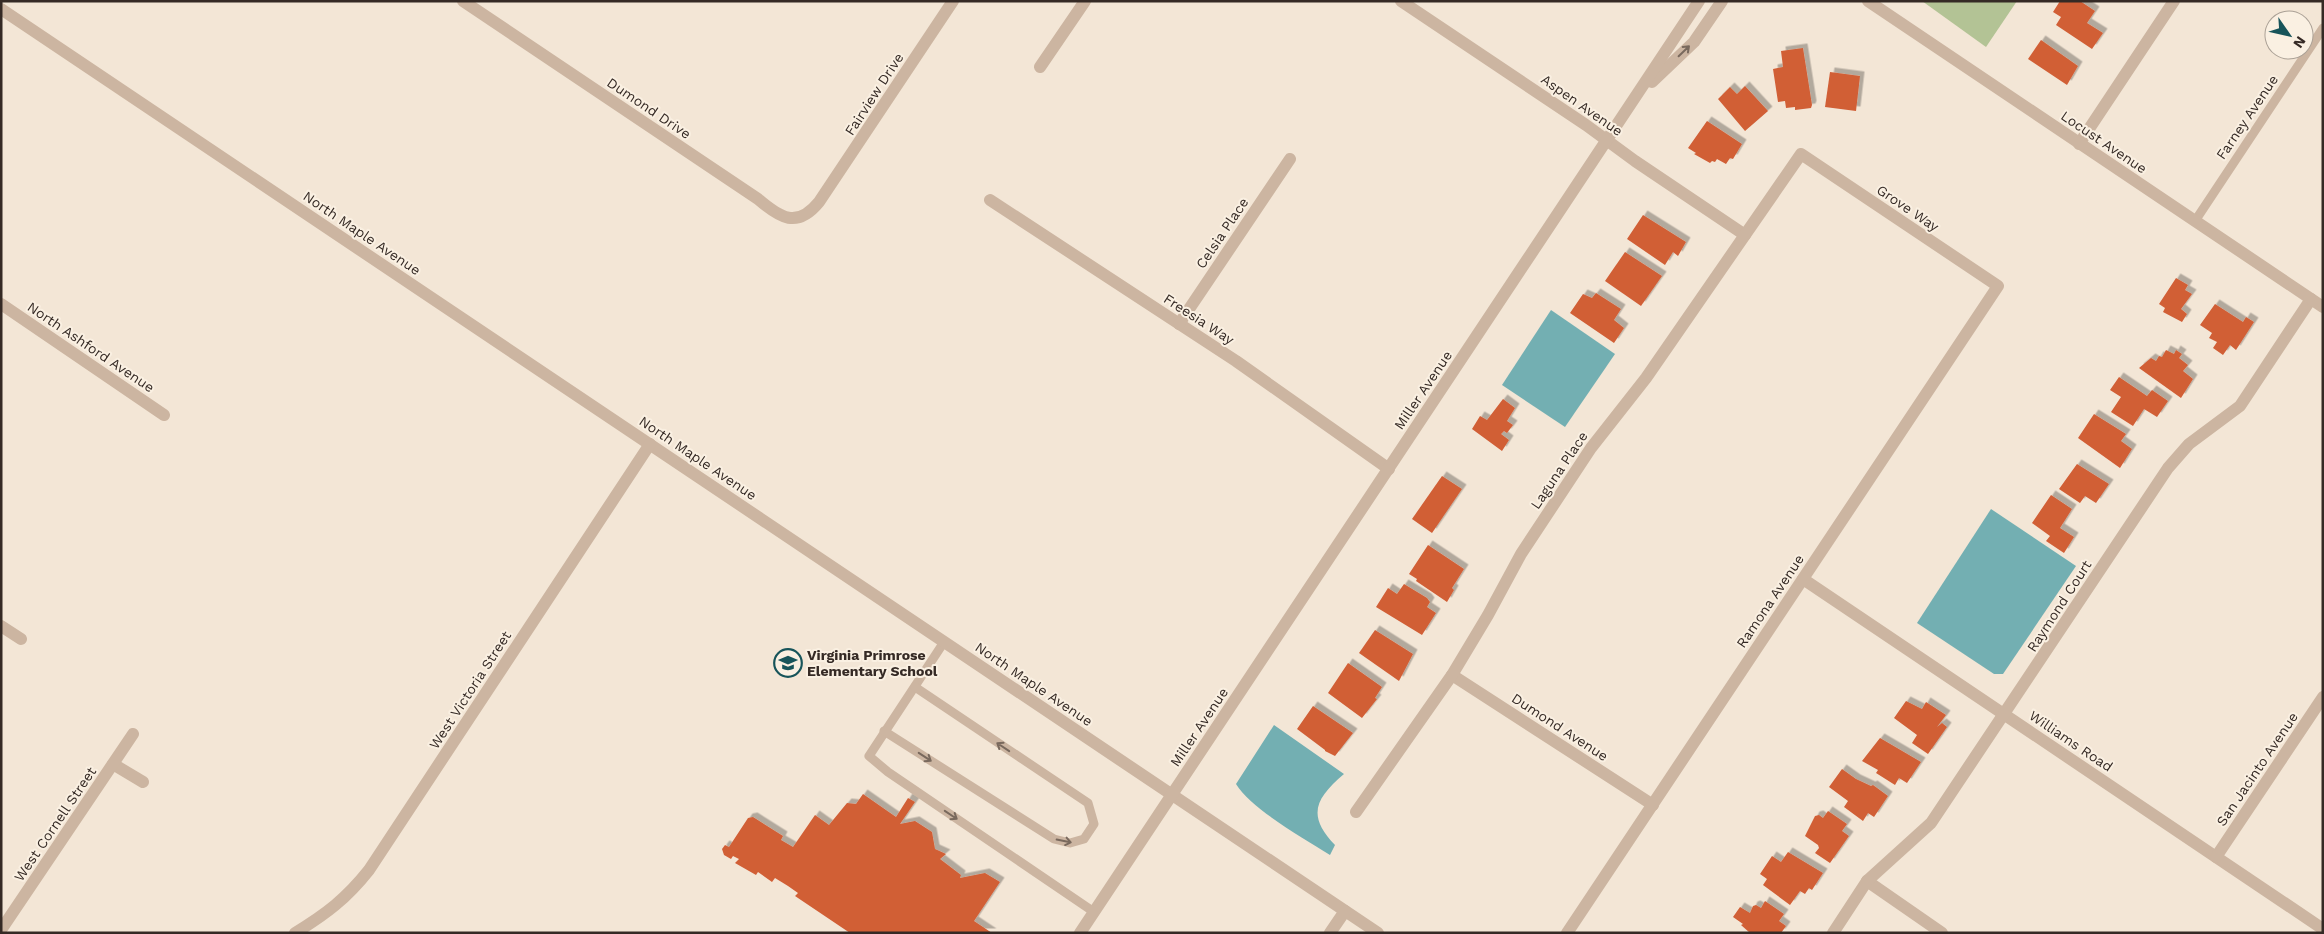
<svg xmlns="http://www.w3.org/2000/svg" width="2324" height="934" font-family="'Work Sans',sans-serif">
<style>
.green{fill:#b3c395}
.water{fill:#73afb2}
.building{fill:#d15e36;filter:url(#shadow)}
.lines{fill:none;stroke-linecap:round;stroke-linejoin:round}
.service{stroke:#ccb5a1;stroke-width:9}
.minor{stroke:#ccb5a1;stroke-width:12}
.tertiary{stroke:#ccb5a1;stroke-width:12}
.oneway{stroke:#79695d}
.labels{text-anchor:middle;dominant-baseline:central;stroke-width:4;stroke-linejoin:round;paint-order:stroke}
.street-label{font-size:14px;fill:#352a25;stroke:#faf0e2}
.poi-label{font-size:14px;font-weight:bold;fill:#352a25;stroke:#faf0e2;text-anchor:start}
</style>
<defs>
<filter id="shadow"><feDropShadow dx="4.5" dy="-4.5" stdDeviation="0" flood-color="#0004"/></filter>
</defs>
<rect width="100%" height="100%" fill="#f3e6d6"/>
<polygon class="green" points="1922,1 2017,1 1986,47"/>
<g class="water">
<polygon points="1551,310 1615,354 1565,427 1502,385"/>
<polygon points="1991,509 2076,566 2003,674 1994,674 1917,623"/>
<path d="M1274,725L1344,774C1316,798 1306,815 1335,845L1330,855C1304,838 1252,810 1236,784Z"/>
</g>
<g class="building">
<polygon points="2060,1 2080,1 2095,11 2087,23 2103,33 2092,49 2056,25 2061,17 2053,12"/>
<polygon points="2041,40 2078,66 2067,85 2028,59"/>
<polygon points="1803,48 1812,105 1811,108 1795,110 1795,107 1786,108 1785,101 1778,102 1773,69 1783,67 1781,51"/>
<polygon points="1830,72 1860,76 1856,111 1825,107"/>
<polygon points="1745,86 1768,111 1745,131 1718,99 1730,87 1737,94"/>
<polygon points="1707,121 1742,144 1733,159 1730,158 1726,164 1717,159 1715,162 1712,161 1710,163 1694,154 1696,153 1688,148"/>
<polygon points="1643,215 1686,242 1678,256 1673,252 1665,265 1627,239"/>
<polygon points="1625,252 1662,276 1641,306 1605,281"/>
<polygon points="2176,278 2188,285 2185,290 2192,294 2181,309 2187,314 2182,322 2163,312 2165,308 2159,304"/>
<polygon points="1596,293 1621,309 1614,320 1624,328 1614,343 1570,313 1583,294 1592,298"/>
<polygon points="2215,304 2243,322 2246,317 2254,322 2236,350 2230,345 2223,355 2213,348 2217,342 2209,338 2212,333 2200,325"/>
<polygon points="2166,350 2174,354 2176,350 2182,354 2179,358 2188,365 2183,371 2193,379 2181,398 2139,368 2151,358 2156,361 2159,356 2162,357"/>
<polygon points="2119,377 2147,396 2152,390 2168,401 2157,417 2144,409 2133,426 2111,412 2121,397 2110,390"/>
<polygon points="1503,399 1515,408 1507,421 1513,425 1507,433 1504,431 1501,434 1509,440 1502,451 1472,429 1480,416 1487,420"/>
<polygon points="2094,414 2126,434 2121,441 2132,449 2120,468 2078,438"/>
<polygon points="2077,464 2109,484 2096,503 2085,496 2080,503 2059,489"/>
<polygon points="1442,476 1462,489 1432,533 1412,519"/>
<polygon points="2051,495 2072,509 2060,528 2074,537 2064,553 2046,541 2050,536 2032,523"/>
<polygon points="1428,545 1464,569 1452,588 1454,590 1447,602 1416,581 1417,579 1409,574"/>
<polygon points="1404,584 1427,598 1430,602 1427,607 1436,613 1422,635 1376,607 1388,588 1397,594"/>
<polygon points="1375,630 1413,654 1399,681 1359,653"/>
<polygon points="1348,663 1382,687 1375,698 1377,699 1362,718 1328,693"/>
<polygon points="1906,701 1922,709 1926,702 1946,715 1937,727 1942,723 1947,727 1928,754 1912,743 1917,735 1894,718"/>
<polygon points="1313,706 1353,733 1335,756 1325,751 1325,750 1297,729"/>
<polygon points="1880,738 1921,762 1907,783 1899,778 1895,785 1876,773 1878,770 1862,761"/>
<polygon points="1842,769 1856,779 1871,786 1873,785 1888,796 1874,817 1868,813 1863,821 1844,807 1848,801 1829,787"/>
<polygon points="863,794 896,817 908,798 915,802 900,824 915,821 932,832 935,849 946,854 940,859 961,875 960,878 985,873 1000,882 974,921 992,933 850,933 795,896 798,893 788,886 775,878 772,882 758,872 756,875 735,863 739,859 733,856 731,859 724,855 722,849 725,845 729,847 748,818 753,817 783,836 781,840 793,847 815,815 829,825 847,803 856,804"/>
<polygon points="1828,811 1847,824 1842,831 1849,836 1830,863 1815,853 1819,848 1818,845 1805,836 1815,816 1819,815 1823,818"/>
<polygon points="1788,852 1823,873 1812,890 1809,888 1805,894 1800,891 1790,905 1763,885 1767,879 1760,874 1772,856 1781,862"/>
<polygon points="1765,901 1784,914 1779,921 1786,926 1781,933 1750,933 1741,925 1743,924 1733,917 1740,907 1750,913 1753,906 1756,905 1761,908"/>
</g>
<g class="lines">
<g class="service">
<polyline points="2195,221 2323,28"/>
<polyline points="944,642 869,756 888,772 1094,912"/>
<polyline points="884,731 1054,839 1070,843 1084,839 1094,824 1088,803 915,687"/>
</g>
<g class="minor">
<path d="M463,1L758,199C780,218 797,229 819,202L953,1"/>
<polyline points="1401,1 1586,125 1635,161 1745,235"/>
<polyline points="1,9 1378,933"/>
<polyline points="1040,67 1085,1"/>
<polyline points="2079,144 2174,1"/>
<polyline points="990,200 1236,361 1389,469"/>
<polyline points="1,304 164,415"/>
<polyline points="1179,324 1290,159"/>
<polyline points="1803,579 2323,929"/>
<polyline points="1,626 21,639"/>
<polyline points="1452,675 1653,805"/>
<polyline points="113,764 143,782"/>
<polyline points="1356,812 1452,675 1488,615 1521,554 1591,448 1646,378 1801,154 1998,286 1567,933"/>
<polyline points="2216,857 2323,697"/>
<polyline points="1867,881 1942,933"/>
<polyline points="1,930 133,734"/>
<path d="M295,933C326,914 346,899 369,870L650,444"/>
<polyline points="1330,933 1345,911"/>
<polyline points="1833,933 1867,881 1931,823 2168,468 2189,444 2240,406 2311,299"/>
</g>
<g class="tertiary">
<polyline points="1868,1 2323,307"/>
<polyline points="1652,82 1694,42 1722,1"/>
<polyline points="1080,933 1699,1"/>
</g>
</g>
<defs><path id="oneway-shaft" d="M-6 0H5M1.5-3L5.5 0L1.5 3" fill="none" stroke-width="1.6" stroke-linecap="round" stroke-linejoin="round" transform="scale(1.25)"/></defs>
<g class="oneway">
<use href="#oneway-shaft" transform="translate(1684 51) rotate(-44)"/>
<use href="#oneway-shaft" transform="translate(1003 747) rotate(-146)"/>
<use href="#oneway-shaft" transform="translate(925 757) rotate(33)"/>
<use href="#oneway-shaft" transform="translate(951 815) rotate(34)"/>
<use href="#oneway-shaft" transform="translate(1064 841) rotate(11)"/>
</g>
<defs>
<symbol id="school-ring" viewBox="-11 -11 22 22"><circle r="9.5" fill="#faf0e2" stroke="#17545a" stroke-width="1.5"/><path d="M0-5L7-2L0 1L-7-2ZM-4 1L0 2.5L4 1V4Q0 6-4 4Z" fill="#17545a"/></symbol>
</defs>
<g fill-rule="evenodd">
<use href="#school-ring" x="772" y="647" width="32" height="32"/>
</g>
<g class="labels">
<g class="street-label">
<text transform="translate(874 94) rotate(-57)">Fairview Drive</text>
<text transform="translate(1582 105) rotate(35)">Aspen Avenue</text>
<text transform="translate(649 108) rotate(34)">Dumond Drive</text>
<text transform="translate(2247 117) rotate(-56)">Farney Avenue</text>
<text transform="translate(2104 142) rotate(34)">Locust Avenue</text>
<text transform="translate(1908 208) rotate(34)">Grove Way</text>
<text transform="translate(362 233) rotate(34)">North Maple Avenue</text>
<text transform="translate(1222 233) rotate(-56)">Celsia Place</text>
<text transform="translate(1199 319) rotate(33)">Freesia Way</text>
<text transform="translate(91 347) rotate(34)">North Ashford Avenue</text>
<text transform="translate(1423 390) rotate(-56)">Miller Avenue</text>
<text transform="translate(698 458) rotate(34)">North Maple Avenue</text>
<text transform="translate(1559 470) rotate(-56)">Laguna Place</text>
<text transform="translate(1770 601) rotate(-56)">Ramona Avenue</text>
<text transform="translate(2059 606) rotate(-57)">Raymond Court</text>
<text transform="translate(1034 684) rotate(34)">North Maple Avenue</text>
<text transform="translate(470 690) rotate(-57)">West Victoria Street</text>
<text transform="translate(1199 727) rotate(-56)">Miller Avenue</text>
<text transform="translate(1560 727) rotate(33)">Dumond Avenue</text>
<text transform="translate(2071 741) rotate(34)">Williams Road</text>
<text transform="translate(2257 769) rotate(-56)">San Jacinto Avenue</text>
<text transform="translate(55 824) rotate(-56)">West Cornell Street</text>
</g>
<g class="poi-label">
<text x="807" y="655">Virginia Primrose<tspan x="807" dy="16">Elementary School</tspan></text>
</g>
</g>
<rect width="2324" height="934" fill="none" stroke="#352a25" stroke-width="5"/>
<g transform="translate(2289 35) rotate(124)"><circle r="24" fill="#faf0e2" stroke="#aba196"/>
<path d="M0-4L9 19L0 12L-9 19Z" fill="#17545a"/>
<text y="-8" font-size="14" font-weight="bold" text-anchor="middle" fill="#352a25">N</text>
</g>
</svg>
